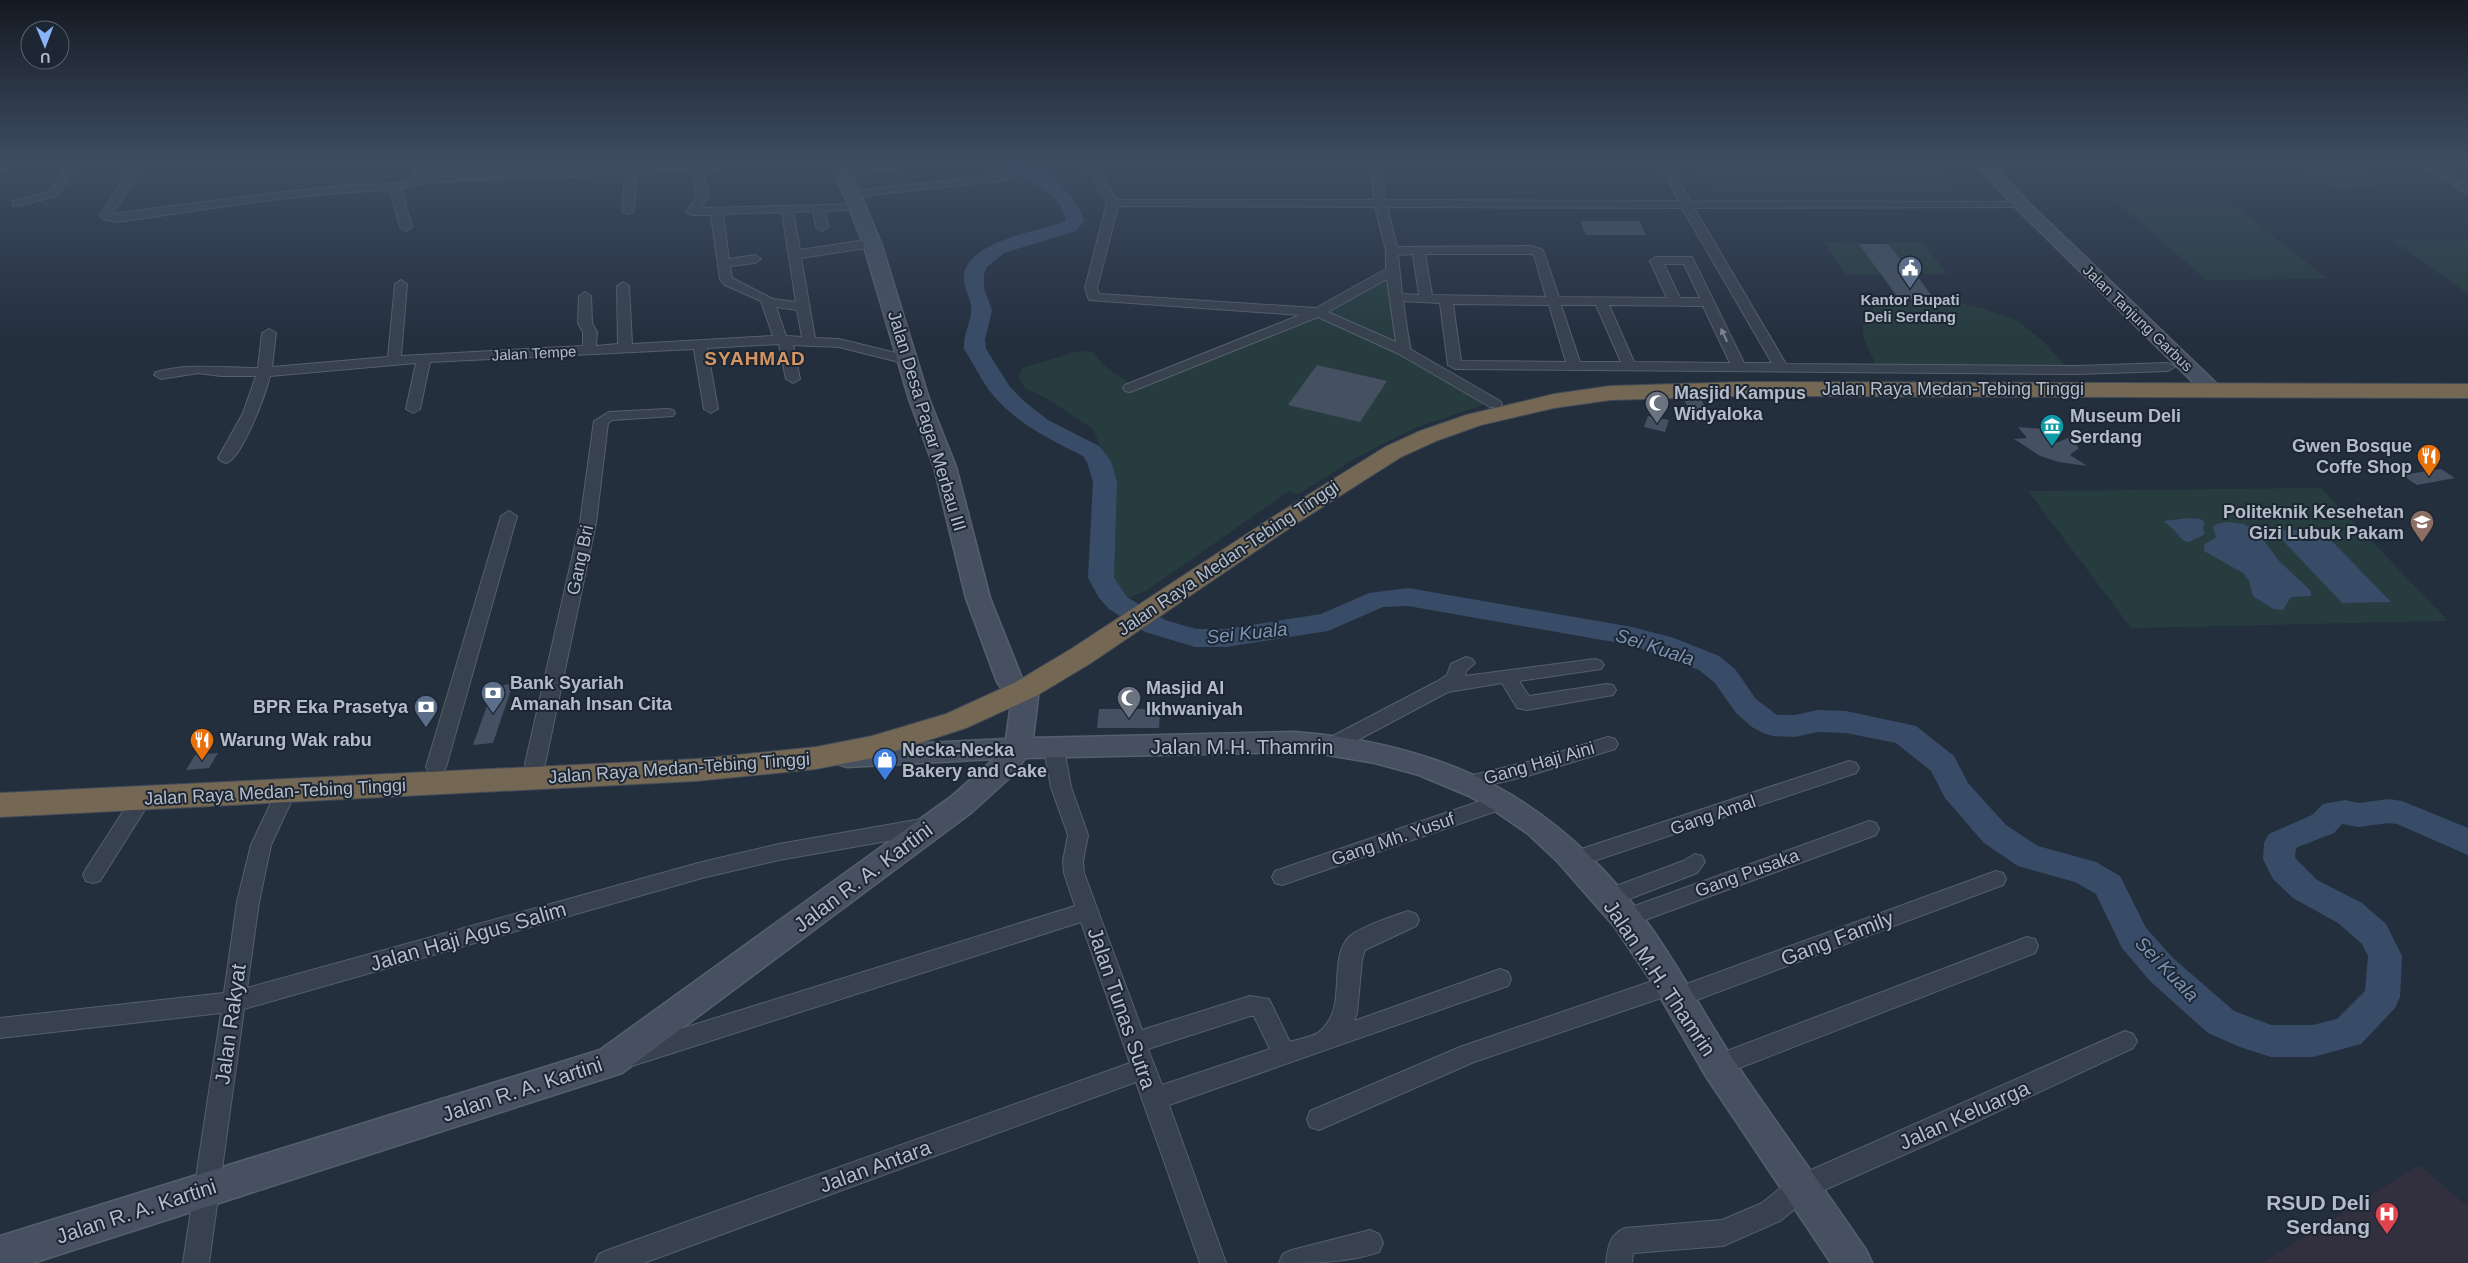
<svg xmlns="http://www.w3.org/2000/svg" width="2468" height="1263" font-family="Arial,sans-serif">
<style>
.medical{fill:#32303f}
.green{fill:#263c3f}
.water{fill:#394c67}
.lines{fill:none;stroke-linecap:round;stroke-linejoin:round}
.river{fill:#394c67;fill-rule:evenodd}
.building{fill:#455162}
.street-casing{stroke:#565f6c;stroke-width:2}
.secondary-casing{stroke:#565f6c;stroke-width:3}
.highway-casing{stroke:#434c59;stroke-width:2}
.street{fill:#38414e;fill-rule:evenodd}
.secondary{fill:#465061;fill-rule:evenodd}
.highway{fill:#746855;fill-rule:evenodd}
.oneway{fill:#7c8592}
.labels{text-anchor:middle;dominant-baseline:central;stroke-width:4;stroke-linejoin:round;paint-order:stroke}
.far-poi-label{font-size:15px;font-weight:bold;fill:#b4bcc9;stroke:#1d2633}
.far-street-label{font-size:15px;fill:#b4bcc9;stroke:#1d2633}
.street-label{font-size:18px;fill:#b4bcc9;stroke:#1d2633}
.poi-label{font-size:18px;font-weight:bold;fill:#b4bcc9;stroke:#1d2633;text-anchor:start}
.far-district-label{font-size:19px;font-weight:bold;letter-spacing:1px;fill:#d59563;stroke:#1d2633}
.water-label{font-size:19px;font-style:italic;fill:#7c92b1;stroke:#1d2633}
.near-street-label{font-size:21px;fill:#b4bcc9;stroke:#1d2633}
.near-poi-label{font-size:21px;font-weight:bold;fill:#b4bcc9;stroke:#1d2633;text-anchor:end}
</style>
<rect width="100%" height="100%" fill="#242f3e"/>
<polygon class="medical" points="2419,1165 2468,1207 2468,1263 2262,1263"/>
<g class="green">
<polygon points="1692,162 1933,162 1961,193 1709,192"/>
<polygon points="2297,162 2343,162 2384,189 2336,190"/>
<polygon points="2225,198 2328,279 2207,280 2114,200"/>
<polygon points="2393,240 2468,240 2468,294"/>
<polygon points="1824,242 1863,243 1882,275 1846,275"/>
<polygon points="1886,242 1922,242 1947,274 1913,274"/>
<polygon points="1394,272 1416,360 1489,403 1415,428 1357,457 1297,495 1289,491 1146,591 1128,598 1111,580 1112,521 1110,494 1101,448 1093,429 1048,399 1025,388 1019,378 1022,368 1079,351 1092,352 1108,369 1136,388 1317,314"/>
<polygon points="1888,302 1957,302 1985,309 2018,321 2044,342 2067,367 1876,365 1863,337 1863,318 1874,308"/>
<polygon points="2321,488 2448,621 2131,628 2028,491"/>
</g>
<g class="water">
<path d="M2189,518L2200,519L2205,523L2203,528L2205,534C2184,545 2188,546 2173,529C2170,526 2166,524 2164,521Z"/>
<polygon points="2227,522 2244,524 2257,531 2279,561 2311,591 2311,596 2291,597 2283,610 2273,609 2253,596 2249,581 2243,573 2204,551 2204,545 2216,537 2213,528 2216,524"/>
<polygon points="2273,530 2321,530 2391,602 2342,603"/>
</g>
<g class="lines">
<path class="river" d="M1008,162C1013,162 1022,160 1027,162C1049,171 1079,198 1084,221L1076,231L1004,253L987,267L984,274V288L992,310L985,340L986,349L1010,387L1025,402L1048,420L1099,446L1111,461L1117,482L1114,578L1127,597L1165,620L1196,629H1226L1321,614L1369,593L1408,588L1632,627L1674,638L1719,656L1735,669L1756,699L1777,715H1795L1818,710L1846,711L1916,726L1954,756L1968,783L2006,825L2038,846L2096,862L2120,876L2146,928L2174,959L2234,1011L2271,1025H2313L2337,1019L2365,991L2368,956L2362,944L2338,923L2293,898L2273,879L2263,859L2264,843L2269,834L2312,815L2323,804L2345,800L2358,803L2389,799L2402,801L2468,828V855L2397,824L2389,823L2358,827L2342,824L2334,833L2298,847L2296,849L2295,858L2317,880L2362,903L2386,924L2402,956L2400,997L2395,1008L2361,1044L2313,1057H2271L2240,1047L2208,1033L2150,981L2122,948L2096,894L2075,882L2018,866L1984,843L1945,798L1931,771L1896,743L1846,733L1818,732L1795,737L1773,736L1763,733L1752,727L1736,713L1715,683L1699,670L1631,645L1408,606L1383,607L1328,631L1226,647H1195L1145,632L1109,609L1099,598L1088,578L1093,482L1087,462L1083,456C1050,439 1017,424 993,395C982,382 974,364 964,349C963,335 970,325 971,312C973,299 962,288 964,274C970,242 1035,231 1062,223L1066,220C1059,186 1020,184 1008,162Z"/>
</g>
<g class="building">
<polygon points="1580,221 1639,221 1646,235 1586,235"/>
<polygon points="1859,244 1888,244 1913,274 1916,274 1931,295 1920,295 1924,301 1907,300 1903,295 1896,295"/>
<polygon points="1317,365 1387,381 1360,422 1288,405"/>
<polygon points="1701,399 1712,421 1695,422 1684,400"/>
<polygon points="1648,416 1669,420 1665,432 1644,427"/>
<polygon points="2018,427 2044,429 2056,443 2070,437 2079,448 2070,455 2087,466 2059,462 2040,456 2014,439 2027,438"/>
<polygon points="2441,469 2455,478 2417,485 2402,475"/>
<polygon points="513,684 493,743 473,745 494,686"/>
<polygon points="1099,709 1160,709 1159,728 1097,728"/>
<polygon points="218,753 209,768 186,770 195,755"/>
</g>
<g class="lines">
<defs>
<g id="street">
<polygon points="4,162 16,162 0,171 0,164"/>
<polygon points="70,162 80,162 57,196 17,206 13,205 13,201 49,192"/>
<path d="M136,162H146L112,214L266,194L350,185L395,184L416,179L413,175V162H423L426,176L707,162H756L751,165L702,169L709,196L700,208L862,204V208L858,209L825,211L828,227L822,231L816,227L813,211L793,212L800,250L872,239L878,243L872,247L801,258L815,338L839,339L912,357L914,360L907,364L839,347L793,345L800,379L793,383L786,379L779,344L707,348L718,409L711,413L704,409L694,349L430,362L420,409L413,413L406,409L416,363L270,376C266,393 242,459 226,463L221,461L218,458L243,413L256,376H221L198,373L161,379L154,375L156,372C191,363 222,368 258,368L262,333L269,329L276,333L272,367L388,357L395,284L401,280L407,284L401,356L583,346V332L578,323L579,296L585,292L591,296L592,323L597,332L596,346L618,344L617,286L623,282L629,286L632,344L773,336L761,301L725,285L720,279L711,215H692L686,212L697,196L691,169L636,173L634,211L628,214L622,211L625,174L428,182L401,189L412,227L406,231L400,227L390,190C299,193 208,209 117,222L103,219L100,215ZM782,212L796,302L773,299L732,278L730,266L755,263L761,259L755,255L729,259L723,214ZM776,307L797,310L802,337L786,336Z"/>
<polygon points="899,162 928,162 923,165 843,175 837,172 843,169"/>
<path d="M1083,162H1093L1117,200H1374L1371,162H1381L1385,200L1679,201L1659,162H1669L1690,201L2022,202L2028,205L2026,207L1694,208L1786,364L2077,366L2168,363L2175,367L2168,371L2077,374L1455,369L1448,365L1440,303L1403,301L1410,349L1500,401L1502,404L1500,407H1490L1399,354L1318,317L1130,392L1125,391L1123,388L1125,385L1300,315L1089,300L1085,288L1107,203ZM1118,206L1375,207L1386,251V269L1316,308L1099,294L1097,288ZM1387,207L1682,208L1772,363H1744L1692,257H1656L1650,261L1667,298L1559,297L1543,250L1531,246L1397,247ZM1413,254L1419,295L1402,294L1398,255ZM1425,254H1530L1534,255L1546,297L1432,295ZM1664,264H1684L1700,298H1680ZM1387,279L1396,342L1328,312ZM1453,304L1549,305L1566,362L1461,361ZM1561,305H1596L1621,362H1580ZM1609,305L1703,306L1730,363L1634,362Z"/>
<polygon points="2416,162 2428,162 2468,186 2468,194"/>
<polygon points="1009,174 1013,175 1013,179 852,197 846,194 852,191"/>
<polygon points="668,409 673,410 675,413 673,416 612,420 608,423 596,523 545,764 542,769 535,771 528,769 525,764 580,523 594,421 609,412"/>
<polygon points="509,511 517,516 446,767 443,772 436,774 429,772 426,767 501,516"/>
<polygon points="1466,657 1472,659 1475,663 1466,671 1465,676 1595,659 1601,661 1604,665 1601,669 1519,681 1529,696 1607,684 1613,685 1616,690 1613,695 1607,696 1527,710 1517,708 1502,683 1448,692 1341,749 1334,751 1327,749 1324,744 1327,739 1438,681 1447,675 1451,664"/>
<polygon points="1608,737 1615,739 1618,744 1615,749 1531,775 1469,790 1462,788 1459,783 1462,778 1469,776 1531,761"/>
<path d="M1054,742L1061,744L1064,749L1071,787L1088,835L1083,861L1084,873L1142,1030L1250,996L1269,999L1290,1042C1298,1039 1313,1037 1319,1032C1349,1008 1327,963 1348,938C1358,927 1394,916 1408,911L1416,914L1419,920L1416,926L1365,950L1362,960L1357,1013L1354,1021L1500,969L1508,972L1511,979L1508,986L1169,1105L1226,1263H1200L1136,1082L644,1263H595L599,1254L608,1250L1130,1063L1081,922L632,1066L624,1062L620,1055L624,1048L632,1044L1075,906L1064,873L1063,861L1068,835L1051,787L1044,749L1047,744ZM1250,1016H1254L1270,1049L1162,1085L1148,1049Z"/>
<polygon points="1849,761 1856,763 1859,768 1856,773 1576,867 1569,865 1566,859 1569,853"/>
<polygon points="286,784 293,786 296,791 271,845 259,902 247,988 702,862 779,844 927,818 934,820 937,826 934,832 927,834 779,860 702,878 244,1009 209,1263 183,1263 221,1013 0,1038 0,1018 224,993 237,902 251,845 279,786"/>
<polygon points="142,790 149,793 152,798 149,803 100,881 93,883 86,881 83,875 86,869 135,793"/>
<polygon points="1504,793 1511,796 1514,801 1511,806 1282,885 1275,883 1272,877 1275,871"/>
<polygon points="1869,821 1876,823 1879,829 1876,835 1626,927 1618,924 1615,918 1618,912"/>
<polygon points="1695,854 1702,856 1705,862 1697,873 1608,907 1600,904 1597,898 1600,892 1683,861"/>
<polygon points="1996,871 2003,873 2006,879 2003,885 1686,1004 1678,1007 1670,1004 1667,996 1474,1062 1319,1130 1310,1127 1307,1119 1310,1111 1460,1047 1670,975 1678,978 1681,986"/>
<polygon points="2027,937 2035,939 2038,946 2035,953 1719,1076 1711,1073 1707,1065 1711,1057"/>
<path d="M2125,1031L2133,1034L2137,1041L2133,1048L1937,1140L1811,1196L1780,1221L1723,1246L1633,1253L1632,1263H1606C1608,1247 1609,1235 1625,1228L1722,1220L1762,1203L1793,1178Z"/>
<path d="M1370,1230L1379,1234L1383,1243L1379,1252C1347,1263 1313,1263 1279,1263L1283,1254L1292,1250Z"/>
</g>
<g id="secondary">
<path d="M831,162H847L881,243L929,399L956,467L990,598L1023,681L1035,683L1039,689L1033,738L1295,732C1450,745 1557,799 1649,925C1679,967 1703,1013 1731,1056C1775,1122 1822,1185 1866,1250L1872,1263H1831L1707,1078L1651,981L1614,926L1558,862L1527,833L1492,809L1469,796L1419,775L1375,763L1322,754L1295,752L1025,758L1016,772L972,812L622,1073L33,1263H0V1236L600,1050L952,796L994,759L847,767L837,764L833,757L837,750L847,747L1006,739L1013,690L1001,688L997,682L966,598L934,467L909,399L863,243Z"/>
<polygon points="1974,162 1990,162 2028,202 2218,385 2221,389 2218,393 2211,395 2204,393 2016,208"/>
</g>
<polygon id="highway" points="1744,382 2468,384 2468,398 1744,396 1610,400 1554,408 1481,425 1436,441 1401,457 1294,525 1091,663 1036,696 966,728 873,758 816,769 696,781 0,817 0,793 696,759 816,747 872,736 946,714 1016,682 1071,649 1276,515 1385,447 1420,431 1466,415 1554,394 1610,386"/>
</defs>
<use href="#street" class="street-casing"/>
<use href="#secondary" class="secondary-casing"/>
<use href="#highway" class="highway-casing"/>
<use href="#street" class="street"/>
<use href="#secondary" class="secondary"/>
<use href="#highway" class="highway"/>
</g>
<defs><path id="oneway-solid" d="M-6-.8H1V-3.2L6.5 0L1 3.2V.8H-6Z" transform="scale(1.25)"/></defs>
<use class="oneway" href="#oneway-solid" transform="translate(1724 335) rotate(-115)"/>
<linearGradient id="sky" x2="0" y2="1"><stop stop-color="#141a22"/><stop offset="0.48" stop-color="#3f4d63"/><stop offset="1" stop-color="#3f4d63" stop-opacity="0"/></linearGradient>
<rect width="2468" height="338" fill="url(#sky)"/>
<defs>
<symbol id="civic-pin" viewBox="-11 -11 22 30"><path d="M0 17L-7.5 6A9.5 9.5 0 1 1 7.5 6Z" fill="#5c6f8a" stroke="#1d2633"/><path d="M-.6-6.5H3V-4.5H.6V-3L4-1V1h2V6H-6V1h2V-1L-.6-3ZM-1.2 2.5V6h2.4V2.5Z" fill="#fff"/></symbol>
<symbol id="mosque-pin" viewBox="-11 -11 22 30"><path d="M0 17L-7.5 6A9.5 9.5 0 1 1 7.5 6Z" fill="#6b7280" stroke="#1d2633"/><path d="M3.5-4.9A6 6 0 1 0 3.5 4.9A5 5 0 1 1 3.5-4.9Z" fill="#fff"/></symbol>
<symbol id="museum-pin" viewBox="-11 -11 22 30"><path d="M0 17L-7.5 6A9.5 9.5 0 1 1 7.5 6Z" fill="#0f9aa8" stroke="#1d2633"/><path d="M0-6L6-3V-2H-6V-3ZM-5-1h2V3h-2ZM-1-1h2V3h-2ZM3-1h2V3H3ZM-6 4H6V6H-6Z" fill="#fff"/></symbol>
<symbol id="restaurant-pin" viewBox="-11 -11 22 30"><path d="M0 17L-7.5 6A9.5 9.5 0 1 1 7.5 6Z" fill="#e8710a" stroke="#1d2633"/><path d="M-5-6h1v4h1v-4h1v4h1v-4h1v5L-1.5 .5V6h-2V.5L-5-1ZM5-6V6H3V1.5H1.5Q1.5-4 5-6Z" fill="#fff"/></symbol>
<symbol id="university-pin" viewBox="-11 -11 22 30"><path d="M0 17L-7.5 6A9.5 9.5 0 1 1 7.5 6Z" fill="#8d6e63" stroke="#1d2633"/><path d="M0-5L7-2L0 1L-7-2ZM-4 1L0 2.5L4 1V4Q0 6-4 4Z" fill="#fff"/></symbol>
<symbol id="bank-pin" viewBox="-11 -11 22 30"><path d="M0 17L-7.5 6A9.5 9.5 0 1 1 7.5 6Z" fill="#5c6f8a" stroke="#1d2633"/><path d="M-6-4H6V4H-6ZM0-2.3a2.3 2.3 0 1 0 0 4.6a2.3 2.3 0 1 0 0-4.6Z" fill="#fff"/></symbol>
<symbol id="shop-pin" viewBox="-11 -11 22 30"><path d="M0 17L-7.5 6A9.5 9.5 0 1 1 7.5 6Z" fill="#3f7fe0" stroke="#1d2633"/><path d="M-5-2.5h2.3a2.7 3.5 0 0 1 5.4 0H5L5.5 6h-11ZM-1.5-2.5h3a1.5 2.3 0 0 0-3 0Z" fill="#fff"/></symbol>
<symbol id="hospital-pin" viewBox="-11 -11 22 30"><path d="M0 17L-7.5 6A9.5 9.5 0 1 1 7.5 6Z" fill="#e0444e" stroke="#1d2633"/><path d="M-5-5h3v3.5h4V-5h3V5h-3V1.5h-4V5h-3Z" fill="#fff"/></symbol>
</defs>
<g fill-rule="evenodd">
<use href="#civic-pin" x="1896" y="254" width="28" height="38"/>
<use href="#mosque-pin" x="1643" y="389" width="28" height="38"/>
<use href="#museum-pin" x="2038" y="412" width="28" height="38"/>
<use href="#restaurant-pin" x="2415" y="442" width="28" height="38"/>
<use href="#university-pin" x="2408" y="508" width="28" height="38"/>
<use href="#bank-pin" x="479" y="679" width="28" height="38"/>
<use href="#mosque-pin" x="1115" y="684" width="28" height="38"/>
<use href="#bank-pin" x="412" y="693" width="28" height="38"/>
<use href="#restaurant-pin" x="188" y="726" width="28" height="38"/>
<use href="#shop-pin" x="871" y="746" width="28" height="38"/>
<use href="#hospital-pin" x="2373" y="1200" width="28" height="38"/>
</g>
<g class="labels">
<g class="far-poi-label">
<text x="1910" y="299">Kantor Bupati<tspan x="1910" dy="17">Deli Serdang</tspan></text>
</g>
<g class="far-street-label">
<text transform="translate(2138 318) rotate(44)">Jalan Tanjung Garbus</text>
<text transform="translate(534 353) rotate(-3)">Jalan Tempe</text>
</g>
<g class="street-label">
<text x="1953" y="389">Jalan Raya Medan-Tebing Tinggi</text>
<text transform="translate(927 421) rotate(73)">Jalan Desa Pagar Merbau III</text>
<text transform="translate(1228 558) rotate(-34)">Jalan Raya Medan-Tebing Tinggi</text>
<text transform="translate(580 560) rotate(-78)">Gang Bri</text>
<text transform="translate(1539 763) rotate(-16)">Gang Haji Aini</text>
<text transform="translate(679 768) rotate(-4)">Jalan Raya Medan-Tebing Tinggi</text>
<text transform="translate(275 792) rotate(-3)">Jalan Raya Medan-Tebing Tinggi</text>
<text transform="translate(1713 815) rotate(-19)">Gang Amal</text>
<text transform="translate(1393 839) rotate(-19)">Gang Mh. Yusuf</text>
<text transform="translate(1747 873) rotate(-20)">Gang Pusaka</text>
</g>
<g class="poi-label">
<text x="1674" y="393">Masjid Kampus<tspan x="1674" dy="21">Widyaloka</tspan></text>
<text x="2070" y="416">Museum Deli<tspan x="2070" dy="21">Serdang</tspan></text>
<text x="2412" y="446" text-anchor="end">Gwen Bosque<tspan x="2412" dy="21">Coffe Shop</tspan></text>
<text x="2404" y="512" text-anchor="end">Politeknik Kesehetan<tspan x="2404" dy="21">Gizi Lubuk Pakam</tspan></text>
<text x="510" y="683">Bank Syariah<tspan x="510" dy="21">Amanah Insan Cita</tspan></text>
<text x="1146" y="688">Masjid Al<tspan x="1146" dy="21">Ikhwaniyah</tspan></text>
<text x="408" y="707" text-anchor="end">BPR Eka Prasetya</text>
<text x="220" y="740">Warung Wak rabu</text>
<text x="902" y="750">Necka-Necka<tspan x="902" dy="21">Bakery and Cake</tspan></text>
</g>
<g class="far-district-label">
<text x="755" y="358">SYAHMAD</text>
</g>
<g class="water-label">
<text transform="translate(1247 633) rotate(-6)">Sei Kuala</text>
<text transform="translate(1655 647) rotate(18)">Sei Kuala</text>
<text transform="translate(2167 969) rotate(46)">Sei Kuala</text>
</g>
<g class="near-street-label">
<text x="1242" y="746">Jalan M.H. Thamrin</text>
<text transform="translate(863 877) rotate(-37)">Jalan R. A. Kartini</text>
<text transform="translate(468 936) rotate(-16)">Jalan Haji Agus Salim</text>
<text transform="translate(1837 938) rotate(-21)">Gang Family</text>
<text transform="translate(1660 978) rotate(56)">Jalan M.H. Thamrin</text>
<text transform="translate(1122 1008) rotate(71)">Jalan Tunas Sutra</text>
<text transform="translate(230 1024) rotate(-82)">Jalan Rakyat</text>
<text transform="translate(522 1089) rotate(-18)">Jalan R. A. Kartini</text>
<text transform="translate(1964 1115) rotate(-24)">Jalan Keluarga</text>
<text transform="translate(875 1166) rotate(-20)">Jalan Antara</text>
<text transform="translate(136 1211) rotate(-18)">Jalan R. A. Kartini</text>
</g>
<g class="near-poi-label">
<text x="2370" y="1202">RSUD Deli<tspan x="2370" dy="24">Serdang</tspan></text>
</g>
</g>
<g transform="translate(45 45) rotate(179)"><circle r="24" fill="#1d2633" stroke="#59626f"/>
<path d="M0-4L9 19L0 12L-9 19Z" fill="#8ab4f8"/>
<text y="-8" font-size="14" font-weight="bold" text-anchor="middle" fill="#b4bcc9">U</text>
</g>
</svg>
